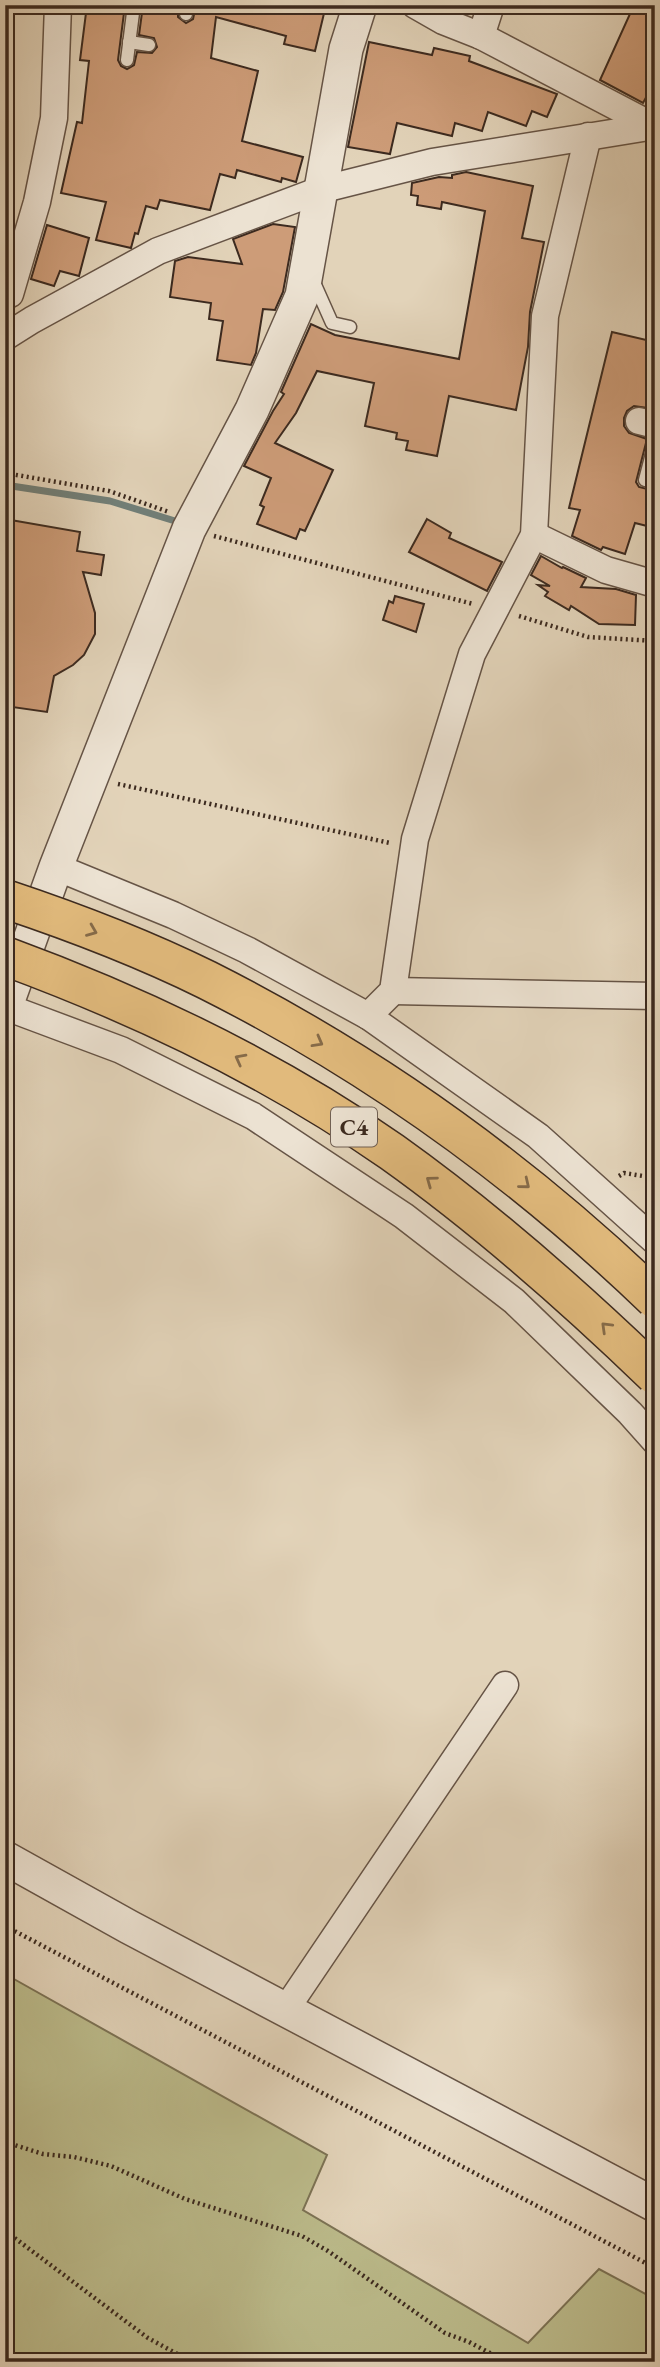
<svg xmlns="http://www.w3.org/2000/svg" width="660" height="2367" font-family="'EB Garamond',serif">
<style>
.green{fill:#bbba8a;stroke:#7c7254;stroke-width:2}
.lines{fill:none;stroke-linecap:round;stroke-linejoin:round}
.stream{stroke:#717f78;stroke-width:7}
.building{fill:#cd9c78;stroke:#3c2a1f;stroke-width:2}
.service-casing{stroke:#665446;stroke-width:15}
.minor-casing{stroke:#665446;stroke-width:29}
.tertiary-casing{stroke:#665446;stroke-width:36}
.path{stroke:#3c2a1f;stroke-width:4.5;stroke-dasharray:2 3.5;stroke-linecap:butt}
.service{stroke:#ece2d2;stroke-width:12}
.minor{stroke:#ece2d2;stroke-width:26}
.tertiary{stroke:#ece2d2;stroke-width:33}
.motorway-bridge-casing{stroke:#3c2a1f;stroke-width:41;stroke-linecap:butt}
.motorway-bridge{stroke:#e1ba7c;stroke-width:38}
.oneway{stroke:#866b49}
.labels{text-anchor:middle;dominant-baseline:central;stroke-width:7;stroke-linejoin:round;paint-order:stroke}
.shield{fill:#ece2d2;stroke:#716155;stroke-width:2}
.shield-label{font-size:23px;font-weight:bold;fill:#3c2a1f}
</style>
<rect width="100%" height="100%" fill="#e2d3b9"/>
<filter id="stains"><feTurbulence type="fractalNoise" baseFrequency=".00286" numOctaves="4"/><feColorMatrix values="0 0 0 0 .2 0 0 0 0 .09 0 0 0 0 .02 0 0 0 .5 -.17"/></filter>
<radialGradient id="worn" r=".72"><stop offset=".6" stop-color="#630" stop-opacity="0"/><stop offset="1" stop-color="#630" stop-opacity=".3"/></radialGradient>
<polygon class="green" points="5,1974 327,2155 303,2210 528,2343 599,2269 655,2299 655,2362 5,2362"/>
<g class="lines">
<polyline class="stream" points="5,485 110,501 175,521"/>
</g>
<g class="building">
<polygon points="87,5 125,5 118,60 121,66 127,69 134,65 137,52 152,53 157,47 154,38 139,35 143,5 178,5 178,17 186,23 193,19 196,5 326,5 315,51 284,44 286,36 216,17 211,58 258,71 242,141 303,157 296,182 282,178 281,182 237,170 235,178 220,174 210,210 160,200 157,209 146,206 138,234 135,233 131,248 96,240 106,202 61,193 77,122 82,123 89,61 80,60"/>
<polygon points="634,5 655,5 655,81 643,103 600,80"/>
<polygon points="369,42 432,55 434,48 470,56 469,61 557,94 547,117 532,111 526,126 488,112 482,131 455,123 452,136 397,123 390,154 348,147"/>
<polygon points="466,172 533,186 522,238 544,242 530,312 528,347 516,410 449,396 437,456 406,450 408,441 396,439 397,433 365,426 374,383 317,371 296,413 275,443 333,470 305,531 300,529 296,539 257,524 264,507 260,505 271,478 244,466 273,411 284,394 281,392 311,324 335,335 459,359 485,211 442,202 441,209 417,205 418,196 411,195 412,183 439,177 452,178 452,175"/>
<polygon points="273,224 295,227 283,292 275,310 263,309 256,353 251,365 217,360 223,321 209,319 211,303 170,297 175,261 188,257 242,264 233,239"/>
<polygon points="47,225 89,238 79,276 60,271 54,286 31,279"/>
<polygon points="612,332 655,342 655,409 634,406 627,411 624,418 624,426 629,433 647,439 636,482 639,487 647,489 652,486 655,477 655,528 635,523 625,554 603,547 601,550 572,536 580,510 569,508"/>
<polygon points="5,519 80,532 77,551 104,555 101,575 83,572 95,613 95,634 84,655 73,665 54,676 47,712 5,706"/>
<polygon points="427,519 451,533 449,538 502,562 487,591 409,552"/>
<polygon points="541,556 562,568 563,567 586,578 581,587 616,589 636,595 635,625 599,624 571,606 569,610 545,596 548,592 538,585 550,586 531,575"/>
<polygon points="395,596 424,604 416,632 383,620 389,601 393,603"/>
</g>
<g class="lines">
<defs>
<g id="service">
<polyline points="186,14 187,5"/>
<polyline points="129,42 149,45"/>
<polyline points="127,60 134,5"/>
<polyline points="312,278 332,323 350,327"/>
<polyline points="645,480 655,442"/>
</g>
<g id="minor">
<polyline points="415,5 443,21 481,36 655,127"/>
<polyline points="481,36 491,5"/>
<polyline points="5,296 10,294 37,202 54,118 58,5"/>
<polyline points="5,337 32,320 158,251 320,190 432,162 655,126"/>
<polyline points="639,421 655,425"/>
<polyline points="534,535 606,570 655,584"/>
<polyline points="56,867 173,915 247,950 368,1016 538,1136 655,1241"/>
<polyline points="393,991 655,996"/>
<polyline points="6,1007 121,1050 253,1116 404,1216 514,1301 630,1413 655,1441"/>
<polyline points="368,1016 393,991 415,839 472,654 534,535 545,316 588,136"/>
<polyline points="286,2009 505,1685"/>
</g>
<g id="tertiary">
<polyline points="5,1009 56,867 189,529 252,410 302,296 346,49 360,5"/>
<polyline points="5,1858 129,1927 655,2205"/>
</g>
</defs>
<use href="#service" class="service-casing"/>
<use href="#minor" class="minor-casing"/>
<use href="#tertiary" class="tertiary-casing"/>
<g class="path">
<polyline points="5,473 109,491 169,512"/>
<polyline points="214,536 473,604"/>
<polyline points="519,616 588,637 655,641"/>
<polyline points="118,784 390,843"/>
<polyline points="619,1176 624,1173 655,1178"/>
<polyline points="5,1926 655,2268"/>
<polyline points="5,2142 43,2154 74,2157 111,2166 185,2199 302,2236 328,2251 445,2333 469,2342 507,2362"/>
<polyline points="5,2233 12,2236 148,2338 192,2362"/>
</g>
<use href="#service" class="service"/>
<use href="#minor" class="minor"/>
<use href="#tertiary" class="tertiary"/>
<defs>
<g id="motorway-bridge">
<path d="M5,899C74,922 142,948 207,980C372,1063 522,1171 655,1299"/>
<path d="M5,956C141,1006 273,1069 392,1152C486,1219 572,1295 655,1375"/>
</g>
</defs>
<use href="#motorway-bridge" class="motorway-bridge-casing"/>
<use href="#motorway-bridge" class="motorway-bridge"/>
</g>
<defs><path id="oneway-chevron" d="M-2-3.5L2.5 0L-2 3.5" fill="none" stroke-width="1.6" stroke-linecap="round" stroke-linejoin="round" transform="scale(1.75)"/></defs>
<g class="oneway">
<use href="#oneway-chevron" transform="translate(92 931) rotate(22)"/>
<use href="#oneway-chevron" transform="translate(318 1042) rotate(29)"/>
<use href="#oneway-chevron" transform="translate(240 1059) rotate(-152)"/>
<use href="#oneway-chevron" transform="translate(431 1181) rotate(-144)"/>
<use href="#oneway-chevron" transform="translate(525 1184) rotate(39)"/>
<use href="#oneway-chevron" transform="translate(606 1327) rotate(-136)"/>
</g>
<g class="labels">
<rect class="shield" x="331" y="1107.5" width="46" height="39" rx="5"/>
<g class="shield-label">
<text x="354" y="1127">C4</text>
</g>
</g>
<rect width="660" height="2367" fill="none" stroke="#e2d3b9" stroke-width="28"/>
<rect x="7" y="7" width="646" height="2353" fill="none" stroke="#3c2a1f" stroke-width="3.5"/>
<rect x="14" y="14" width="632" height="2339" fill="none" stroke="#3c2a1f" stroke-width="2"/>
<rect width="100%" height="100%" filter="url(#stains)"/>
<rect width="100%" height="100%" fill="url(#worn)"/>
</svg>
